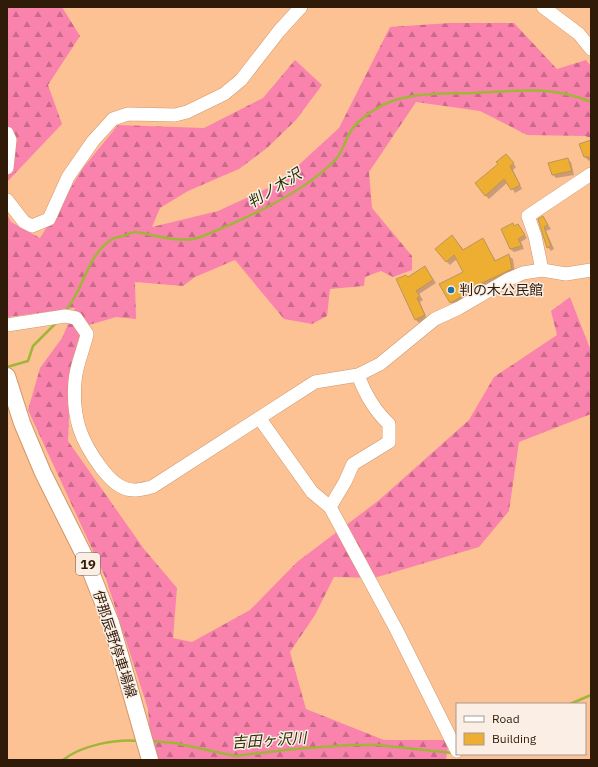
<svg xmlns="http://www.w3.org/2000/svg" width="598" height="767" font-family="'IBM Plex Sans','Noto Sans JP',sans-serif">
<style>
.forest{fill:url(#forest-firs)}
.shadow{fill:#0003}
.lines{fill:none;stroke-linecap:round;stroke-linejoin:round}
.stream{stroke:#a0b639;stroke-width:2.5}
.building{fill:#edae32;stroke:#bb9659}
.minor-casing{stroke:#d0976a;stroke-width:14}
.major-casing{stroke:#d0976a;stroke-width:18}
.minor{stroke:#fff;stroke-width:13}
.major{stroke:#fff;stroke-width:16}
.poi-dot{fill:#1c72a2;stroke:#faeee5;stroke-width:1.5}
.labels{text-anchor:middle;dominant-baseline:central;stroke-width:3;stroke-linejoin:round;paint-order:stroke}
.shield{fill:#faeee5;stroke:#6d5a4a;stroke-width:1}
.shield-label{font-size:13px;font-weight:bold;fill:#301a08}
.poi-label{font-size:14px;fill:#301a08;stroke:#faeee5;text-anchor:start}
.street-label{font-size:14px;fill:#301a08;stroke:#faeee5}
.water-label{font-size:15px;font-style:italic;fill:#283000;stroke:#faeee5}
</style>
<defs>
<pattern id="forest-firs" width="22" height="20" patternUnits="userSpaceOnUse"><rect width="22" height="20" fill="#f983ad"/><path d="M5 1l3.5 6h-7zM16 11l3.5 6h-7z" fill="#ca6a8b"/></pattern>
</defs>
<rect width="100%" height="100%" fill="#fdc294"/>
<g class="forest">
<polygon points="7,7 62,7 80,36 48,85 62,124 7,182"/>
<polygon points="450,23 514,23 557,69 586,60 591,66 591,138 585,136 527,135 480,111 416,102 369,172 372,208 412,256 412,270 393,277 381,271 365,277 364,286 330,289 327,316 312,324 284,319 235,260 195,277 183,286 135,282 136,319 116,317 82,327 71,366 68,441 144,549 177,588 173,638 192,642 250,610 297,562 378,501 469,420 494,377 557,335 551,311 570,297 591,351 591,414 519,442 509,511 479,547 374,578 334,577 315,615 290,652 306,709 384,740 449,740 446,760 152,760 148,709 106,579 28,410 40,368 62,338 75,308 8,317 7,214 11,222 40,238 83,168 118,125 204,128 263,98 295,60 322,85 296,120 267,148 239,169 188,191 160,208 152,227 218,211 279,183 339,128 390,27"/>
</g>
<g class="shadow">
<polygon points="591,142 591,160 589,161 585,157"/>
<polygon points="509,158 516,167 513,170 522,189 515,193 508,182 489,199 485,195"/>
<polygon points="567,159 571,162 574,175 556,178 553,175"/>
<polygon points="543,217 551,229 546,231 554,249 551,251 548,247 539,220"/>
<polygon points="512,224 515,227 518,225 527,238 521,242 524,249 514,252 510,249"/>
<polygon points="482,239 496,261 509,256 513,259 515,273 454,307 441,285 464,272 457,259 450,265 446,261 455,240 464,250"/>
<polygon points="425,267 436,283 419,294 423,300 420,302 427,319 419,323 416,320 409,278"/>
</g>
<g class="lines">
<g class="stream">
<path d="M65,311C85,289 85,257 112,239C115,237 120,237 124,236C127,235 132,232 135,232C140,232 146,234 151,235C167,238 187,243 203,236C243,220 305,192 335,160C341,154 344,144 348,136C354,124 363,117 374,110C402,91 442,94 474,93C517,91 550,85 591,102"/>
<polyline points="7,367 28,361 33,346 56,323"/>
<polyline points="570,704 591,695"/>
<polyline points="150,741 175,743 235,756 294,749 349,745 378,745 453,753"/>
<path d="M63,760C82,745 115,739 139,741"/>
</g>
</g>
<g class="building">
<polygon points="591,140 591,157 584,157 579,144"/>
<polygon points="506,154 514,163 510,166 520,185 511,190 504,179 485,196 475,183 498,164 496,162"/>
<polygon points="568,158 572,171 552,175 548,163"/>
<polygon points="543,216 548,225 544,227 551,246 547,248 538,219"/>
<polygon points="513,223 514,226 518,224 525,235 518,239 522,246 510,249 501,229"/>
<polygon points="452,235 463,250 483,238 495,261 509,254 512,269 482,283 483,285 450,303 439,284 463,272 454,255 446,262 435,249"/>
<polygon points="425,266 433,280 416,291 420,296 417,298 425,315 415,320 396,279 406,275 408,277"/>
</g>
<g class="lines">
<defs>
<g id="minor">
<polyline points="543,7 579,34 591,49"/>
<polyline points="7,133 10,140 7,168"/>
<polyline points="7,200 24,222 32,226 49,219 68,177 93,141 113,119 128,114 175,115 187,112 224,94 241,80 279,31 301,7"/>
<polyline points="542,270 535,236 528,216 591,174"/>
<path d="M7,325L65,316L76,318L87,334C84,349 76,365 75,381C72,417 80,440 102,469C110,479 120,490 134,490C140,490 147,488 152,487L315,382L358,375L380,364L435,319L459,308L507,280L523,273L542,270L566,274L591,270"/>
<polyline points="260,419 312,492 330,507 396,629 457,751"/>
<path d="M330,507L345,482L353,464L389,442V424C375,411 365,394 358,375"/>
</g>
<polyline id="major" points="7,376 22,423 43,473 85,557 111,623 150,760"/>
</defs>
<use href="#minor" class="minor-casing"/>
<use href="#major" class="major-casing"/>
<use href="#minor" class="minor"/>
<use href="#major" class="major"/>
</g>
<circle class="poi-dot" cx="451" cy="290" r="4"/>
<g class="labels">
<rect class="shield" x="76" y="553" width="24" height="22" rx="3"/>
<g class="shield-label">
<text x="88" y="564">19</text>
</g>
<g class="poi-label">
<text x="459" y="290">判の木公民館</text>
</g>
<g class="street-label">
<text transform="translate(115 644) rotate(72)">伊那辰野停車場線</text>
</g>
<g class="water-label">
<text transform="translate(274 188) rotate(-32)">判ノ木沢</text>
<text transform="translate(269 740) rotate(-4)">吉田ヶ沢川</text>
</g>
</g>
<rect width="598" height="767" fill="none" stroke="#301a08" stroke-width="16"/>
<rect x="456" y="703" width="130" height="52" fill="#faeee5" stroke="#a9998d"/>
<rect x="464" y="716" width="20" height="6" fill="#ffffff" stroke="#a9998d"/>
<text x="492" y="723" font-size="12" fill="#301a08">Road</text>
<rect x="464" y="733" width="20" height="12" fill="#edae32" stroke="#a9998d"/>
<text x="492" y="743" font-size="12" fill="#301a08">Building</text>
</svg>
